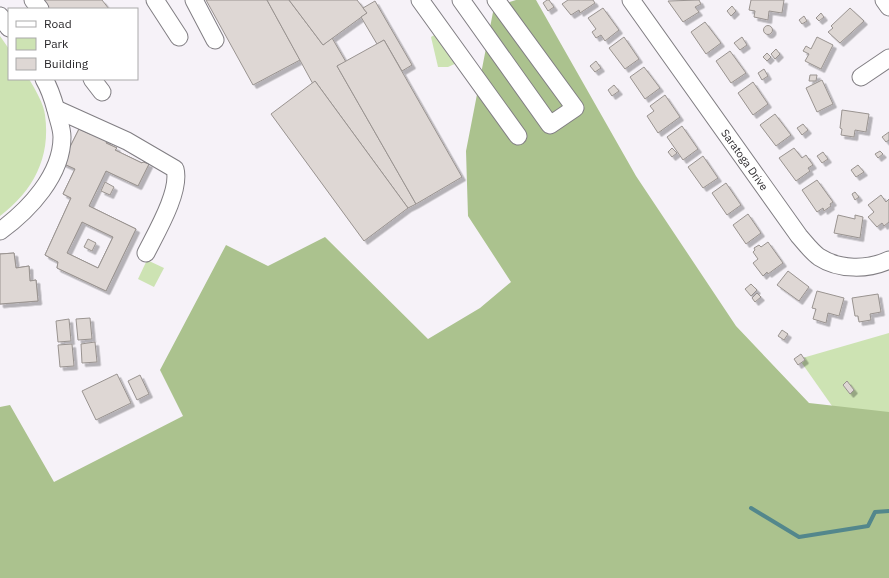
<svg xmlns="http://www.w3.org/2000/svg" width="889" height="578" font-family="'IBM Plex Sans',sans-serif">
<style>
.green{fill:#cde3b3}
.forest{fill:#abc28e}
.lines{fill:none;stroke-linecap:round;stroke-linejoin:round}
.stream{stroke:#53878c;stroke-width:4}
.building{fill:#ded7d4;stroke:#999390;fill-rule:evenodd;filter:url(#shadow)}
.minor-casing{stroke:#817e83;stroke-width:19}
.minor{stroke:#fff;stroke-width:17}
.labels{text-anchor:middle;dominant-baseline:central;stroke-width:3;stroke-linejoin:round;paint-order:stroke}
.street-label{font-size:11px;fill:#2a282b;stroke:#fff}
</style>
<defs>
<filter id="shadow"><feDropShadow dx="3.5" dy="3.5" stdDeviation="0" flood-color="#0004"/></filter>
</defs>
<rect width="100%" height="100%" fill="#f6f2f8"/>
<g class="green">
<polygon points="441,31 459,62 448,67 438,67 431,37"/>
<path d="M0,36L9,49V79H29C35,89 44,104 45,115C51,158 33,191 0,216Z"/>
<polygon points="147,260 164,268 154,287 138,279"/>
<polygon points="889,333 889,487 799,359"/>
</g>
<polygon class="forest" points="516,0 536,0 636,176 736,326 809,403 889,412 889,578 0,578 0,407 10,405 54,482 183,416 160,370 226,245 268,266 325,237 428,339 480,308 511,282 468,216 466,151 494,7"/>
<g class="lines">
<polyline class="stream" points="751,508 799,537 868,526 875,512 889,511"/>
</g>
<g class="building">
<polygon points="43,0 102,0 109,9 49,9"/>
<polygon points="206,0 267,0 300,60 253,85"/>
<polygon points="267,0 289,0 323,45 332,38 346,62 337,66 416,204 408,208 315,81 313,84"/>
<polygon points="289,0 357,0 367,13 323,45"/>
<polygon points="547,0 549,0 554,7 548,11 543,3"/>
<polygon points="568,0 593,0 595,3 580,13 579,10 571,15 562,4"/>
<polygon points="699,0 701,4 695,7 699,12 683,22 668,1"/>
<polygon points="751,0 784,0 782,13 769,11 768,20 754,17 755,11 749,10"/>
<polygon points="375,1 412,65 402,71 384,40 377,44 361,17 367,13 363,8"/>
<polygon points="732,6 736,11 731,16 727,11"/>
<polygon points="603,8 619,30 605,41 601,35 596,38 592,32 596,29 588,18"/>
<polygon points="850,8 864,21 840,43 828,32 833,28 831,26"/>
<polygon points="821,13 824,17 819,21 816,18"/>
<polygon points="804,16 807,21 802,24 799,20"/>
<polygon points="705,22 721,43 706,54 691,32"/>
<circle cx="768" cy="30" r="4.5"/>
<polygon points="624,37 639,59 625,69 609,48"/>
<polygon points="742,37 747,45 740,50 734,43"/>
<polygon points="817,37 833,45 821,69 805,61 809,54 803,51 806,46 811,49"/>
<polygon points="384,40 462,177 416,204 337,66"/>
<polygon points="776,49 780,54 775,59 771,54"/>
<polygon points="730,51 746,73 731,83 716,61"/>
<polygon points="767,53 771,57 767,61 763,57"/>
<polygon points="596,61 601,68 595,72 590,66"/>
<polygon points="644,67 660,88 645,99 630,77"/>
<polygon points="764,69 768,76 762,80 758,73"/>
<polygon points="810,75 817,75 816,81 809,81"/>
<polygon points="822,80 833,104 817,112 806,88"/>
<polygon points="315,81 408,208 364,241 271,114"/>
<polygon points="753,82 768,104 753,115 738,93"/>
<polygon points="614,85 619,91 612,96 608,90"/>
<polygon points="665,95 680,117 658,133 647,116 654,111 650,106"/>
<polygon points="842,110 869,114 866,132 855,130 854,137 841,135 842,129 840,128"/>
<polygon points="775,114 791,135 776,146 760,125"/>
<polygon points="803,124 808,130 802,135 797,128"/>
<polygon points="682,126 698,149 683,160 667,137"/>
<path d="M79,129L90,134L91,131L108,139L106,143L117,148L115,150L142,163L143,162L149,164L138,186L106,171L89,206L136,229L106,291L57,268L58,262L45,255L71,198L63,194L75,169L62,163ZM82,222L113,237L98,268L67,253Z"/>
<path d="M79,129L90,134L91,131L108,139L106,143L117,148L115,150L142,163L143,162L149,164L138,186L106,171L89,206L136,229L106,291L57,268L58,262L45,255L71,198L63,194L75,169L62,163ZM82,222L113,237L98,268L67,253Z"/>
<polygon points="889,132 889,140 886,142 882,137"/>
<polygon points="672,148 677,153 672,157 668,152"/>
<polygon points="794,148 802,158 806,155 813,165 808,168 810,171 796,181 779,158"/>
<polygon points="880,151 883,154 878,158 875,154"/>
<polygon points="823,152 828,159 822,163 817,156"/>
<polygon points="703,156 718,178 703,188 688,167"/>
<polygon points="858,165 864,172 856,177 851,170"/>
<polygon points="817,180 833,202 830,204 831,206 824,211 823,208 817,212 802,190"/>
<polygon points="105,182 114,187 110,195 101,191"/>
<polygon points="726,183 741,205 727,215 712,193"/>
<polygon points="855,192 859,197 855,200 852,194"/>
<polygon points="881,195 886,202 889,199 889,222 884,226 882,223 877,227 868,217 874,212 868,205"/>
<polygon points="748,214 761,233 746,244 733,225"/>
<polygon points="838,215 855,219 855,215 863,217 860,238 834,233"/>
<polygon points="88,239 96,243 92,251 84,247"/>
<polygon points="768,242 783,263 768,274 767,272 763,276 753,263 758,259 753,252 755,250 754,248 759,245 761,247"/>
<polygon points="14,253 16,268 29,266 30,281 36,280 38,301 0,304 0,254"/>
<polygon points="14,253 16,268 29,266 30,281 36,280 38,301 0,304 0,254"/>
<polygon points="788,271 809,287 799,301 777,285"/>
<polygon points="751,284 757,290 751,296 745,289"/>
<polygon points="817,291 844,298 839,316 828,313 826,323 813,319 816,309 812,308"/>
<polygon points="757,293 761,297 755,302 752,298"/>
<polygon points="878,294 881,312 870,314 871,320 859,322 858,316 855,316 852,298"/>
<polygon points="90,318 92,339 78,340 76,319"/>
<polygon points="69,319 71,341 58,342 56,321"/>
<polygon points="782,330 788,334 784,340 778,336"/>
<polygon points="95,342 97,362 82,363 81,344"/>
<polygon points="72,344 74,366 60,367 58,345"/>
<polygon points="801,354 805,360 798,365 794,359"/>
<polygon points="117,374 131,403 96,420 82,391"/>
<polygon points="140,375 149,394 137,400 128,381"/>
<polygon points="847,381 854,390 850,394 843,385"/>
</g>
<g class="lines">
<defs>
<g id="minor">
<polyline points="33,0 40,9"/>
<polyline points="155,0 179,37"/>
<polyline points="194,0 215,40"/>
<polyline points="420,0 518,136"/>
<polyline points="461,0 550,125 575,108 496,0"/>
<path id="s1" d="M631,0L799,236C806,244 811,251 819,257C839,270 868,270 889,260"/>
<polyline points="884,0 889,7"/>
<polyline points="0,16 9,28"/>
<polyline points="861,77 889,58"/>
<polyline points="92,79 102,92"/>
<path d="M56,109L127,141L175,169C181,191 156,233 146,253"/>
<path d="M0,231C29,210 62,175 62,137C62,128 58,119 56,110C53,99 50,89 44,79"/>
</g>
</defs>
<use href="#minor" class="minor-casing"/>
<use href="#minor" class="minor"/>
</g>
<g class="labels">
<g class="street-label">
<text stroke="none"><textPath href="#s1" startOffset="196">Saratoga Drive</textPath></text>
</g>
</g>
<rect x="8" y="8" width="130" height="72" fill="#ffffff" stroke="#aaa9aa"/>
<rect x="16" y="21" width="20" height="6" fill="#ffffff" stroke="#aaa9aa"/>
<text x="44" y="28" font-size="12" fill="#2a282b">Road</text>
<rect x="16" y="38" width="20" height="12" fill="#cde3b3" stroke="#aaa9aa"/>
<text x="44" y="48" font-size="12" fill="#2a282b">Park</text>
<rect x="16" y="58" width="20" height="12" fill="#ded7d4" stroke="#aaa9aa"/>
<text x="44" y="68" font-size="12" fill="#2a282b">Building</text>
</svg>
